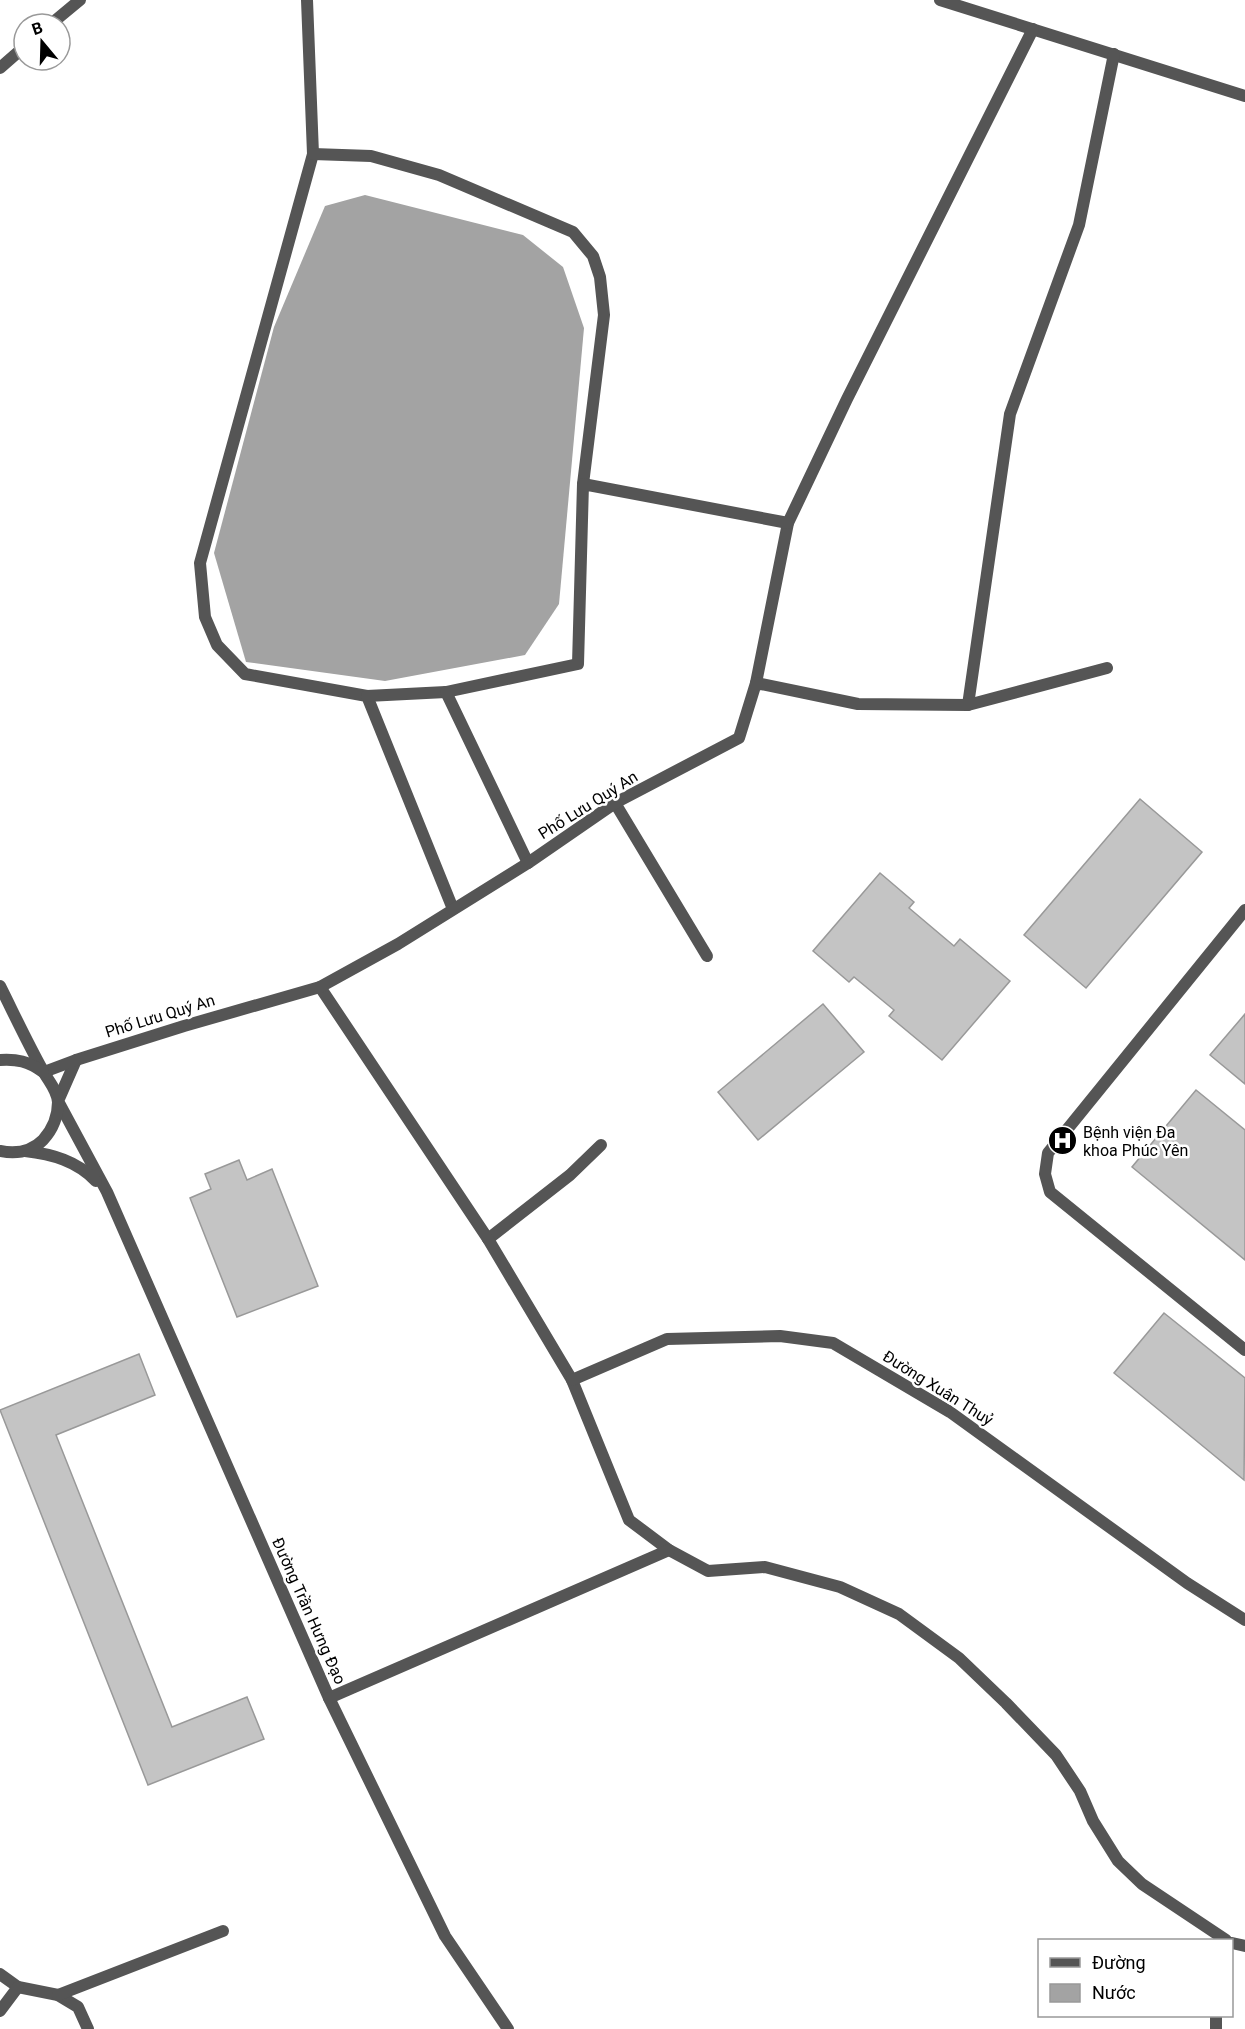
<svg xmlns="http://www.w3.org/2000/svg" width="1245" height="2029" font-family="Roboto,sans-serif">
<style>
.water{fill:#a3a3a3}
.building{fill:#c4c4c4;stroke:#999;stroke-width:1.5}
.lines{fill:none;stroke-linecap:round;stroke-linejoin:round}
.service{stroke:#555;stroke-width:12}
.minor{stroke:#555;stroke-width:12}
.tertiary{stroke:#555;stroke-width:12}
.labels{text-anchor:middle;dominant-baseline:central;stroke-width:5;stroke-linejoin:round;paint-order:stroke}
.street-label{font-size:16px;fill:#000;stroke:#fff}
.poi-label{font-size:16px;fill:#000;stroke:#fff;text-anchor:start}
</style>
<rect width="100%" height="100%" fill="#fff"/>
<polygon class="water" points="365,195 523,235 563,267 584,328 559,604 525,655 385,681 246,662 214,553 274,327 325,206"/>
<g class="building">
<polygon points="1140,799 1202,852 1086,988 1024,935"/>
<polygon points="880,873 914,902 909,908 954,946 960,939 1010,981 942,1060 889,1016 894,1010 854,977 849,982 813,951"/>
<polygon points="823,1004 864,1052 758,1140 718,1092"/>
<polygon points="1245,1014 1245,1084 1210,1055"/>
<polygon points="1196,1090 1245,1130 1245,1260 1132,1167"/>
<polygon points="239,1160 247,1180 272,1169 318,1286 237,1317 190,1198 211,1189 205,1174"/>
<polygon points="1164,1313 1245,1378 1244,1480 1114,1373"/>
<polygon points="139,1354 155,1395 56,1435 172,1727 247,1697 264,1739 148,1785 0,1410"/>
</g>
<g class="lines">
<g class="service">
<polyline points="1245,910 1048,1153 1045,1174 1050,1192 1245,1350"/>
<polyline points="488,1239 570,1175 601,1145"/>
</g>
<g class="minor">
<polyline points="307,0 313,154 200,563 205,617 217,645 245,674 367,696 453,909"/>
<polyline points="940,0 1245,96"/>
<polyline points="51,24 80,0"/>
<polyline points="0,68 24,47"/>
<polyline points="313,154 371,156 439,175 573,232 593,256 600,277 604,315 583,484"/>
<polyline points="756,683 788,523 847,399 1033,29"/>
<polyline points="367,696 446,692"/>
<polyline points="968,705 1010,414 1079,225 1114,54"/>
<polyline points="615,803 707,956"/>
<polyline points="528,863 446,692 578,664 583,484 788,523"/>
<polyline points="320,987 488,1239 572,1380 629,1520 669,1550 708,1571 765,1567 840,1587 899,1614 959,1658 1006,1703 1056,1755 1080,1791 1093,1821 1118,1861 1142,1884 1226,1940"/>
<polyline points="76,1060 58,1101 107,1192 329,1698 445,1936 508,2029"/>
<polyline points="44,1072 76,1060 184,1026 320,987 398,944 528,863 615,803 739,738 756,683 858,704 968,705 1107,668"/>
<path d="M25,1151C52,1154 77,1161 96,1181"/>
<polyline points="572,1380 667,1339 780,1336 833,1343 950,1412 1187,1583 1245,1620"/>
<polyline points="329,1698 669,1550"/>
<polyline points="1232,1943 1245,1946"/>
<polyline points="0,1974 18,1987 58,1995 78,2007 88,2029"/>
<polyline points="58,1995 223,1931"/>
<polyline points="0,2011 18,1987"/>
<polyline points="1216,2016 1216,2029"/>
</g>
<g class="tertiary">
<path d="M0,986C14,1014 27,1042 42,1069C48,1081 57,1089 58,1102C58,1117 53,1129 43,1140C31,1152 15,1154 0,1151"/>
<path d="M0,1060C17,1059 28,1061 43,1072"/>
</g>
</g>
<defs>
<symbol id="hospital-disc" viewBox="-11 -11 22 22"><circle r="9.5" fill="#000" stroke="#fff"/><path d="M-5-5h3v3.5h4V-5h3V5h-3V1.5h-4V5h-3Z" fill="#fff"/></symbol>
</defs>
<g fill-rule="evenodd">
<use href="#hospital-disc" x="1046" y="1124" width="33" height="33"/>
</g>
<g class="labels">
<g class="street-label">
<text transform="translate(588 805) rotate(-32)">Phố Lưu Quý An</text>
<text transform="translate(160 1016) rotate(-17)">Phố Lưu Quý An</text>
<text transform="translate(938 1388) rotate(32)">Đường Xuân Thuỷ</text>
<text transform="translate(309 1611) rotate(66)">Đường Trần Hưng Đạo</text>
</g>
<g class="poi-label">
<text x="1083" y="1132">Bệnh viện Đa<tspan x="1083" dy="18">khoa Phúc Yên</tspan></text>
</g>
</g>
<rect x="1038" y="1939" width="195" height="78" fill="#ffffff" stroke="#999999" stroke-width="1.5"/>
<rect x="1050" y="1958" width="30" height="9" fill="#555555" stroke="#999999" stroke-width="1.5"/>
<text x="1092" y="1969" font-size="18" fill="#000000">Đường</text>
<rect x="1050" y="1984" width="30" height="18" fill="#a3a3a3" stroke="#999999" stroke-width="1.5"/>
<text x="1092" y="1999" font-size="18" fill="#000000">Nước</text>
<g transform="translate(42 42) rotate(341)"><circle r="28" fill="#ffffff" stroke="#999999" stroke-width="1.5"/>
<path d="M0-4.5L10 22L0 15L-10 22Z" fill="#000000"/>
<text y="-9" font-size="16" font-weight="bold" text-anchor="middle" fill="#000000">B</text>
</g>
</svg>
